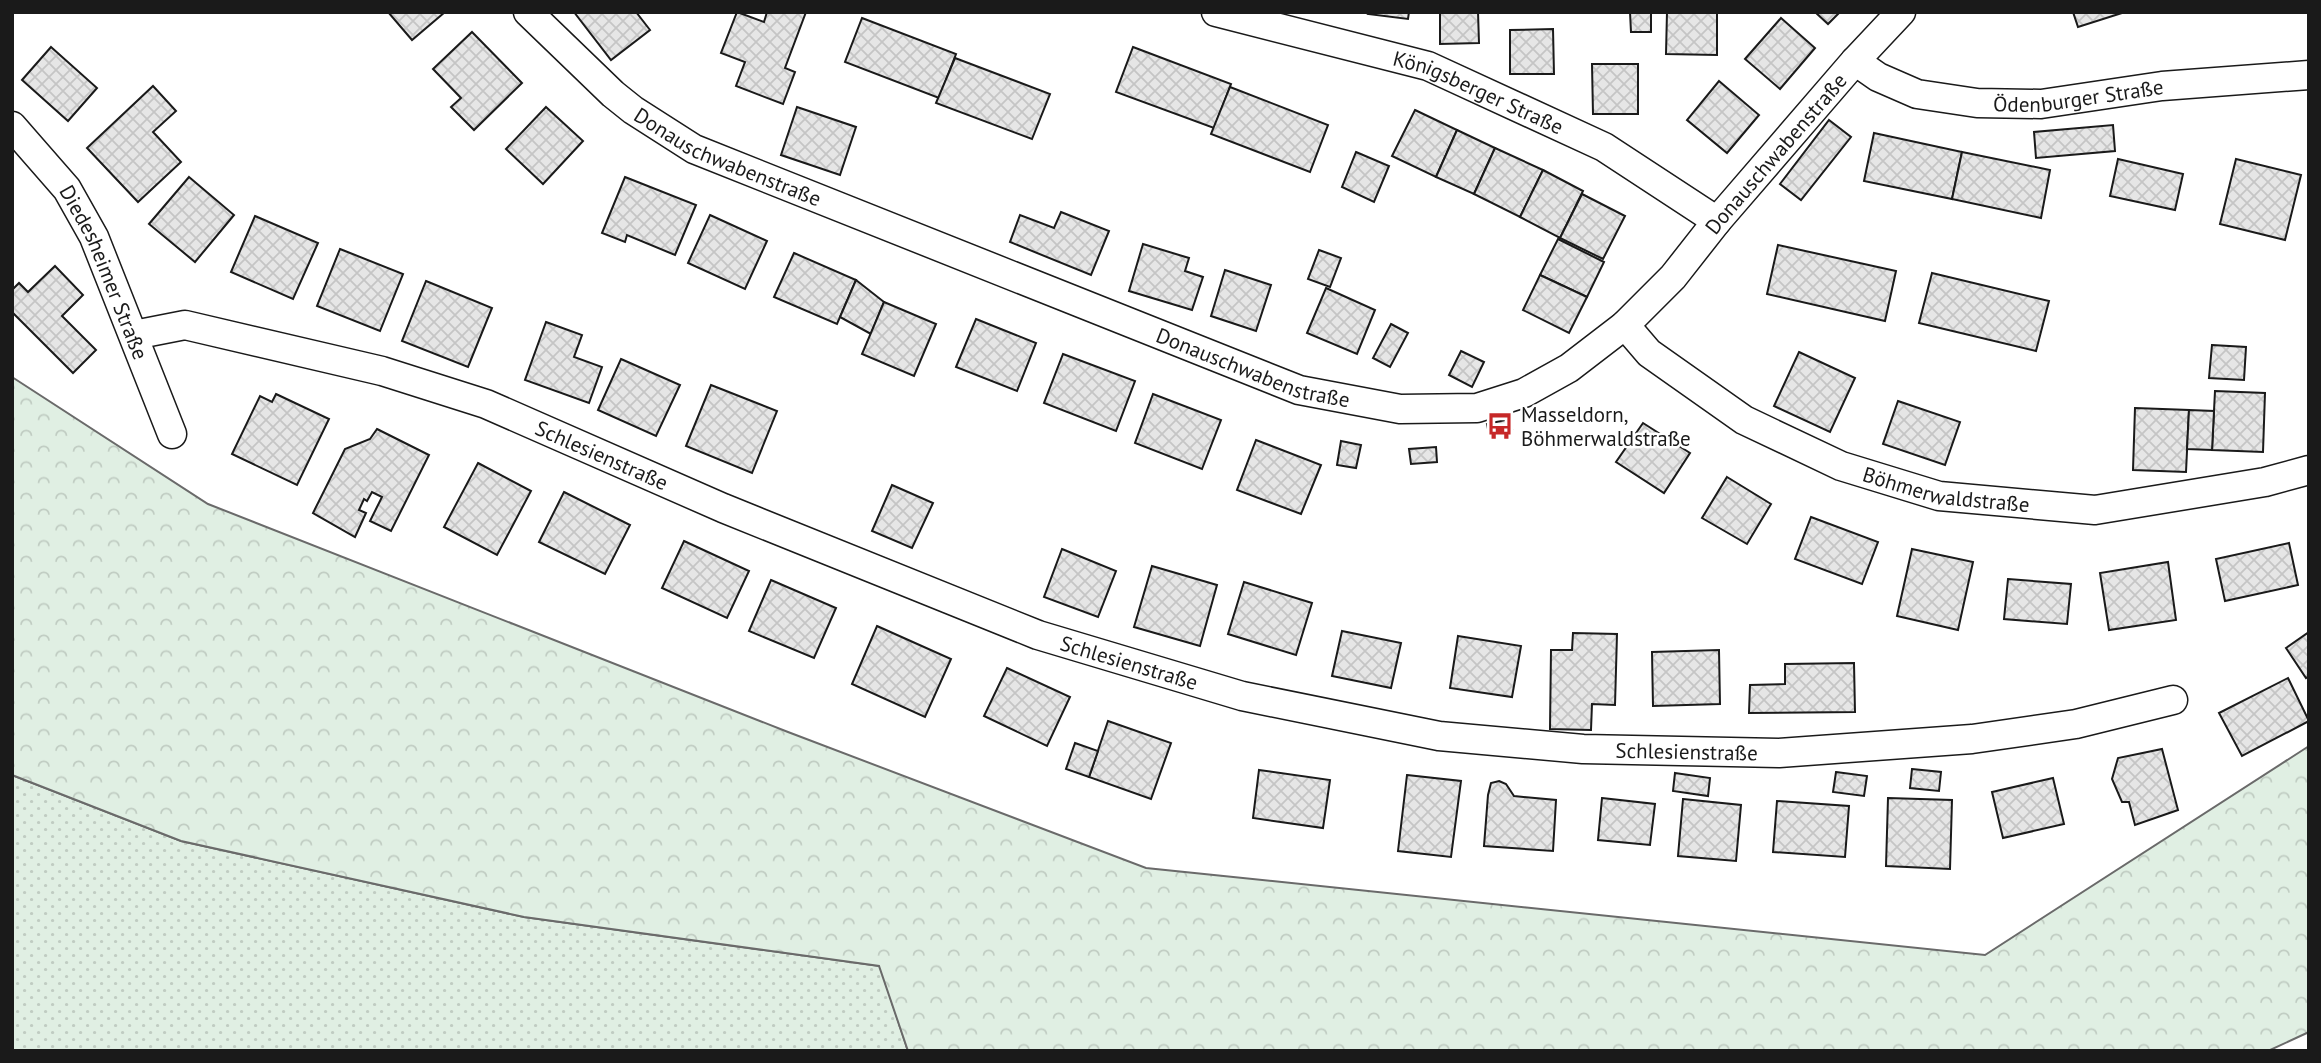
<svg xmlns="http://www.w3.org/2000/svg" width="2321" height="1063" font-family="'PT Sans',sans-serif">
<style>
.grass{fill:url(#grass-dots);stroke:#6a6a6a;stroke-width:2}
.forest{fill:url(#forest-crowns);stroke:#6a6a6a;stroke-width:2}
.building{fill:url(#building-cross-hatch);stroke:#1a1a1a;stroke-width:2}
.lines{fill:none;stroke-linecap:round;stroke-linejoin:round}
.minor-casing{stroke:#1a1a1a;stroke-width:31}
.minor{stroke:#fff;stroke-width:28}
.labels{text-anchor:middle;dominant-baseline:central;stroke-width:5;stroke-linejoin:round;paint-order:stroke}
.street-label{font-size:21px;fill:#1a1a1a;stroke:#fff}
.poi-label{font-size:21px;fill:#1a1a1a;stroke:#fff;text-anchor:start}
</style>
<defs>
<pattern id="grass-dots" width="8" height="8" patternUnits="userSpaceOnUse" patternTransform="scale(1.75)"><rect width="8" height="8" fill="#e0efe3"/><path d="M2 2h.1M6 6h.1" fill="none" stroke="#c0ccc2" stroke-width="1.8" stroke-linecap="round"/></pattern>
<pattern id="forest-crowns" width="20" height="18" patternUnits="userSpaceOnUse" patternTransform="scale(1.75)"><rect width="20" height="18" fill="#e0efe3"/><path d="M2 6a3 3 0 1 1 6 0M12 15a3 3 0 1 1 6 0" fill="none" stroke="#c0ccc2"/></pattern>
<pattern id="building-cross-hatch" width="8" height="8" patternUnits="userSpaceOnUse" patternTransform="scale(1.75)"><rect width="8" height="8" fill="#e6e6e6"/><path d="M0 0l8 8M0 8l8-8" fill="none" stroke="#c5c5c5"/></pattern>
</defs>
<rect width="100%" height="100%" fill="#fff"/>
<polygon class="grass" points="12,775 181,841 524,917 880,966 908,1051 12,1051"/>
<polygon class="forest" points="12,377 208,504 788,732 1146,868 1985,955 2309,746 2309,1032 2268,1051 908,1051 879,966 524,917 181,841 12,775"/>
<g class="building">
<polygon points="388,12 445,12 412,40"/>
<polygon points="574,12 636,12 650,30 611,60"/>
<polygon points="737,12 764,22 767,12 806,12 785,68 795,72 783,104 736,86 745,62 721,53"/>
<polygon points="1369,12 1409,12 1408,19 1368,14"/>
<polygon points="1440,12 1478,12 1479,43 1440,44"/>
<polygon points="1630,12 1651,12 1651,32 1631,32"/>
<polygon points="1667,12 1717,12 1717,55 1666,54"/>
<polygon points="1815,12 1840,12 1828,24"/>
<polygon points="2073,12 2122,12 2122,13 2078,27"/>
<polygon points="862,18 956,54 939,98 845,62"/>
<polygon points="1781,18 1815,48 1780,89 1745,59"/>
<polygon points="1553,29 1554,74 1510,74 1510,30"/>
<polygon points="472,32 522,83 474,130 451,107 461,98 433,69"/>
<polygon points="51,47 97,88 68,121 22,80"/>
<polygon points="1133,47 1231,84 1214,128 1116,92"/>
<polygon points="955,58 1050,94 1032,139 936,103"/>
<polygon points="1592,64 1638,64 1638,114 1593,114"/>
<polygon points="1719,81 1759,115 1727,153 1687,120"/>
<polygon points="153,86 176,111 153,132 181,162 138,202 87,148"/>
<polygon points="1230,87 1328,125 1310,172 1211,134"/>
<polygon points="546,107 583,141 543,184 506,149"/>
<polygon points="797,107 856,127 840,175 781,155"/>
<polygon points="1415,110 1457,130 1436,177 1392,156"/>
<polygon points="1829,120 1851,137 1801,200 1780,184"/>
<polygon points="2113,125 2115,151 2036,158 2034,132"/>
<polygon points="1457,130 1495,148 1474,194 1436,177"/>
<polygon points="1874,133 1962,152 1952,199 1864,181"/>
<polygon points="1495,148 1543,170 1520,217 1474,194"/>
<polygon points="1356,152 1389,166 1374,202 1342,187"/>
<polygon points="1962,152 2050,170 2041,218 1952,199"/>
<polygon points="2118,159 2183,174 2175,210 2110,196"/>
<polygon points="2236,159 2301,175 2285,240 2220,224"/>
<polygon points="1543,170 1583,191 1560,238 1520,217"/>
<polygon points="189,177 234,215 195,262 149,224"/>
<polygon points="625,177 696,205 675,255 627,235 625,242 602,233"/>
<polygon points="1582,194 1625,216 1603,259 1560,238"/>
<polygon points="1061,212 1109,231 1091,275 1010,242 1020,215 1054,228"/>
<polygon points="710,215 767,241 745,289 688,263"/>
<polygon points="255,216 318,243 293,299 231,272"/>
<polygon points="1558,239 1604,262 1587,297 1540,275"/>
<polygon points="1143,244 1189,258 1185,271 1203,277 1192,310 1129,291"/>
<polygon points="1778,245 1896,271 1885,321 1767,294"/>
<polygon points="340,249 403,274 380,331 317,306"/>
<polygon points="1319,250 1341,258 1330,287 1308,279"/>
<polygon points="794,253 856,280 837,324 774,297"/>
<polygon points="55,266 83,295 62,316 96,350 73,373 12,312 12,290 19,283 28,292"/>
<polygon points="1225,270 1271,285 1256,331 1211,316"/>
<polygon points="1932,273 2049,301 2036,351 1919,323"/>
<polygon points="1540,275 1587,297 1569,333 1523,310"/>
<polygon points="856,280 884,302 871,334 840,317"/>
<polygon points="426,281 492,308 468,367 402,341"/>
<polygon points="1326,288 1375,310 1357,354 1307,333"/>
<polygon points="884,302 936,324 914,376 862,354"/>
<polygon points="976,319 1036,343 1017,391 956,367"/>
<polygon points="546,322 582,335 574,357 602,367 589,403 525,380"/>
<polygon points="1391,324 1408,333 1390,367 1373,358"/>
<polygon points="2212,345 2246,347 2244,380 2209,378"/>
<polygon points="1461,351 1484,362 1472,387 1449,375"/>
<polygon points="1799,352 1855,378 1830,432 1774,406"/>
<polygon points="1063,354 1135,381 1116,431 1044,403"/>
<polygon points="621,359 680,385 656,436 598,410"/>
<polygon points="711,385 777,411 752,473 686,446"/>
<polygon points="2215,391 2265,393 2263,452 2212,450"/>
<polygon points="276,394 329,419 297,485 232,454 260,396 272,402"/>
<polygon points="1153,394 1221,420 1202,469 1135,443"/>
<polygon points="1898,401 1960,422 1945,465 1883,444"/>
<polygon points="2135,408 2189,410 2186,472 2133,470"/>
<polygon points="2189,410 2214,411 2212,450 2187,449"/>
<polygon points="1510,419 1512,429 1489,434 1487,424"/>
<polygon points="1643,423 1690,453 1664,493 1616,462"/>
<polygon points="377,429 429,455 391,531 370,521 382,497 372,492 367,501 364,499 359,510 366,513 355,537 313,513 345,449 370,439"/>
<polygon points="1256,440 1321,465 1301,514 1237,490"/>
<polygon points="1341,441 1361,445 1356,468 1337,465"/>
<polygon points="1436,447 1437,462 1411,464 1409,449"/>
<polygon points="478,463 531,491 497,555 444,527"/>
<polygon points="1727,477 1771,504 1747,544 1702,518"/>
<polygon points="892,485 933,503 912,548 872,531"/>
<polygon points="564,492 630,525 605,574 539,542"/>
<polygon points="1811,517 1878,542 1862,584 1795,559"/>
<polygon points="684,541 749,571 727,618 662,588"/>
<polygon points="2289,543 2298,585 2225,601 2216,559"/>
<polygon points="1062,549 1116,571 1098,617 1044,597"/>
<polygon points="1912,549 1973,562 1958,630 1897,616"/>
<polygon points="2168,562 2176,620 2109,630 2100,573"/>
<polygon points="1152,566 1217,585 1200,646 1134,627"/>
<polygon points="2008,579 2071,584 2067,624 2004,619"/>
<polygon points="771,580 836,608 814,658 749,631"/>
<polygon points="1244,582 1312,603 1296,655 1228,634"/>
<polygon points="877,626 951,659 925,717 852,684"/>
<polygon points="1342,631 1401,643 1391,688 1332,676"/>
<polygon points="2309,632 2309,676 2306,678 2286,648"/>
<polygon points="1573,633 1617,634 1615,705 1592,704 1591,730 1550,729 1551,650 1572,650"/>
<polygon points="1458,636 1521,646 1512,697 1450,688"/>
<polygon points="1719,650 1720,704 1653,706 1652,652"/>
<polygon points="1854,663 1855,712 1749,713 1750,685 1785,684 1785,664"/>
<polygon points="1007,668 1070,697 1047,746 984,716"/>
<polygon points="2288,678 2309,721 2242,756 2219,713"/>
<polygon points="1108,721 1171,743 1151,799 1089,777"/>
<polygon points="1075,743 1098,751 1089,777 1066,769"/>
<polygon points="2162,749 2178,810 2135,825 2129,802 2122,802 2112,779 2118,758"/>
<polygon points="1912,769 1941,772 1939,791 1910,788"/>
<polygon points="1259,770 1330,780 1323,828 1253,818"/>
<polygon points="1836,772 1867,776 1864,796 1833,792"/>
<polygon points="1675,773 1710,778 1708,796 1673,791"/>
<polygon points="1407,775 1461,781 1451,857 1398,851"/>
<polygon points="2053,778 2064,824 2003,838 1992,792"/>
<polygon points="1499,781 1506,784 1514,796 1556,800 1553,851 1484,846 1488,795 1491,783"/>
<polygon points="1602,798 1655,804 1650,845 1598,840"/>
<polygon points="1888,798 1952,800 1950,869 1886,866"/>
<polygon points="1683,799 1741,805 1736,861 1678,856"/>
<polygon points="1777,801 1849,806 1845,857 1773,852"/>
</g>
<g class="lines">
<defs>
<g id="minor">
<path id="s1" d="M528,12L613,94L633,110L694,149L1299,390L1400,409L1477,408L1524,393L1569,368L1625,325L1673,277L1717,221L1855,61L1901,12"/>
<path id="s2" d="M1216,12L1428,66L1604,147L1717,221"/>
<path id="s3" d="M1855,61L1878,77L1917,94L1977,103L2041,104L2162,86L2309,75"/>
<path id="s4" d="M12,126L67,189L94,237L172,434"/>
<path id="s5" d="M1625,325L1649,353L1744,420L1841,466L1939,496L2095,510L2265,482L2309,470"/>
<path id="s6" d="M134,335L185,325L382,371L486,404L723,508L1038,635L1242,696L1439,736L1583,749L1779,753L1972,739L2076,724L2173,700"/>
</g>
</defs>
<use href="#minor" class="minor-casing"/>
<use href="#minor" class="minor"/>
</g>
<defs>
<symbol id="bus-bare" viewBox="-9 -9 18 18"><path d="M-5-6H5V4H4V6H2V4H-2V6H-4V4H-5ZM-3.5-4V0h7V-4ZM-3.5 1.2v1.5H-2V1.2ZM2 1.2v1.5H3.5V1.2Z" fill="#c62828" stroke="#fff" stroke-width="2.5" paint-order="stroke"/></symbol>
</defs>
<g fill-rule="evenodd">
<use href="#bus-bare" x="1481" y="407" width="38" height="38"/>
</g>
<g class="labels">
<g class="street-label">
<text stroke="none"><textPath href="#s2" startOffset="275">Königsberger Straße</textPath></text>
<text stroke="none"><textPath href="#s3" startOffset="233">Ödenburger Straße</textPath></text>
<text stroke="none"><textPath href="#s1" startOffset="1447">Donauschwabenstraße</textPath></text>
<text stroke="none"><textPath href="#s1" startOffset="250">Donauschwabenstraße</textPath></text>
<text stroke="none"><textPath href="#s4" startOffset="175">Diedesheimer Straße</textPath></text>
<text stroke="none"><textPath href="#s1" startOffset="817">Donauschwabenstraße</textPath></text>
<text stroke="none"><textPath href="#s6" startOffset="490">Schlesienstraße</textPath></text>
<text stroke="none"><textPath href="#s5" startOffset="369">Böhmerwaldstraße</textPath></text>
<text stroke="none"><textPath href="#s6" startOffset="1057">Schlesienstraße</textPath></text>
<text stroke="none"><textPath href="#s6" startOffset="1624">Schlesienstraße</textPath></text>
</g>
<g class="poi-label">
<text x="1521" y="414">Masseldorn,<tspan x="1521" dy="24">Böhmerwaldstraße</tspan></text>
</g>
</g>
<rect width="2321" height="1063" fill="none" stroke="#1a1a1a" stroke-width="28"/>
</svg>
